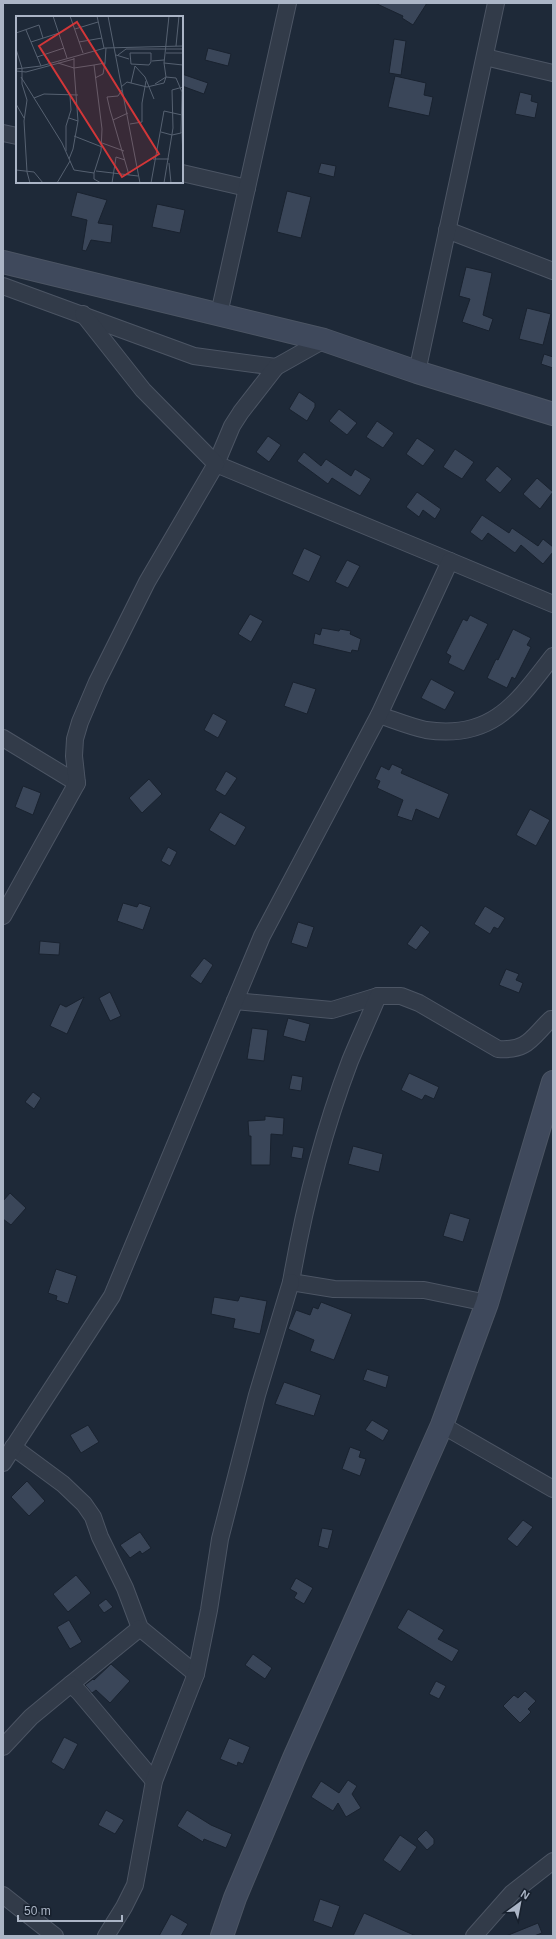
<svg xmlns="http://www.w3.org/2000/svg" width="556" height="1939" font-family="Arial,sans-serif">
<style>
.building{fill:#3a4659;stroke:#19222f}
.lines{fill:none;stroke-linecap:round;stroke-linejoin:round}
.street-casing{stroke:#4c5564;stroke-width:18}
.secondary-casing{stroke:#4c5564;stroke-width:24}
.street{stroke:#323b49;stroke-width:16}
.secondary{stroke:#3f495c;stroke-width:22}
.inset-road{fill:none;stroke:#566171;stroke-width:1}
.view{fill:#d23638;fill-opacity:0.15;stroke:#d23638;stroke-width:2}
.inset-edge{fill:none;stroke:#abb5c6;stroke-width:2}
</style>
<rect width="100%" height="100%" fill="#1e2938"/>
<g class="building">
<polygon points="375,3 427,3 413,25 402,18 403,16"/>
<polygon points="394,39 406,41 401,75 389,73"/>
<polygon points="208,48 231,54 228,66 205,60"/>
<polygon points="182,74 208,83 204,94 182,86"/>
<polygon points="395,76 426,83 424,95 433,97 429,116 388,107"/>
<polygon points="520,92 532,95 531,101 538,103 535,118 515,114"/>
<polygon points="321,163 336,166 334,177 318,173"/>
<polygon points="287,191 311,197 301,238 277,232"/>
<polygon points="77,192 107,200 98,223 113,225 111,243 91,240 86,251 82,250 87,220 71,216"/>
<polygon points="157,204 185,210 180,233 152,227"/>
<polygon points="466,267 492,273 483,315 493,319 489,331 462,322 470,299 459,296"/>
<polygon points="527,308 551,314 543,345 519,339"/>
<polygon points="544,354 553,357 553,368 541,364"/>
<polygon points="299,392 315,403 315,407 307,421 289,409"/>
<polygon points="339,409 357,423 347,435 329,421"/>
<polygon points="377,421 394,433 383,448 366,437"/>
<polygon points="268,436 281,445 269,462 256,452"/>
<polygon points="417,438 435,450 423,466 406,454"/>
<polygon points="455,449 474,462 462,479 443,467"/>
<polygon points="304,452 321,466 326,459 351,476 355,469 371,479 360,496 332,478 328,484 297,461"/>
<polygon points="497,466 512,479 500,493 485,480"/>
<polygon points="537,478 553,492 540,509 523,494"/>
<polygon points="417,492 441,509 435,519 423,510 419,517 406,507"/>
<polygon points="482,515 509,533 512,528 538,546 543,539 553,547 553,552 543,564 521,545 515,553 488,533 482,541 470,532"/>
<polygon points="304,548 321,556 309,582 292,574"/>
<polygon points="347,560 360,566 348,588 335,582"/>
<polygon points="250,614 263,621 251,642 238,634"/>
<polygon points="470,615 488,624 464,671 448,663 451,656 446,653 463,619 467,621"/>
<polygon points="322,628 339,631 340,629 351,631 350,634 361,639 358,651 352,650 351,653 313,644 315,633 320,635"/>
<polygon points="513,629 531,638 527,645 531,647 515,679 512,677 507,688 487,678 496,659 498,660"/>
<polygon points="431,679 455,692 445,710 421,698"/>
<polygon points="293,682 316,689 307,714 284,706"/>
<polygon points="213,713 227,721 218,738 204,730"/>
<polygon points="392,764 403,769 401,773 449,794 439,819 416,809 412,821 397,816 403,800 377,788 380,781 375,779 381,766 389,770"/>
<polygon points="226,771 237,778 225,796 215,790"/>
<polygon points="149,779 162,794 142,813 129,798"/>
<polygon points="23,786 41,793 33,815 15,807"/>
<polygon points="530,809 550,820 536,846 516,835"/>
<polygon points="220,812 246,827 235,846 209,830"/>
<polygon points="168,847 177,852 170,866 161,861"/>
<polygon points="123,903 137,907 139,903 151,907 143,930 117,921"/>
<polygon points="485,906 505,918 498,929 494,927 490,934 474,924"/>
<polygon points="298,922 314,927 307,948 291,943"/>
<polygon points="421,925 430,932 416,950 407,944"/>
<polygon points="40,941 60,943 59,955 39,954"/>
<polygon points="204,958 213,965 201,984 190,976"/>
<polygon points="506,969 519,974 516,980 523,983 519,993 499,985"/>
<polygon points="110,992 121,1016 110,1021 99,998"/>
<polygon points="84,997 67,1034 50,1026 60,1004 66,1007"/>
<polygon points="288,1018 310,1024 305,1042 283,1036"/>
<polygon points="252,1028 268,1030 264,1061 247,1059"/>
<polygon points="409,1073 439,1087 434,1099 425,1095 422,1100 401,1090"/>
<polygon points="292,1075 303,1077 301,1091 289,1089"/>
<polygon points="33,1092 41,1098 34,1109 25,1102"/>
<polygon points="265,1116 284,1118 283,1135 271,1134 270,1165 251,1165 251,1136 249,1136 248,1121 265,1120"/>
<polygon points="293,1146 304,1148 302,1159 291,1157"/>
<polygon points="353,1146 383,1154 379,1172 348,1164"/>
<polygon points="10,1193 26,1208 11,1225 3,1219 3,1201"/>
<polygon points="450,1213 470,1219 463,1242 443,1236"/>
<polygon points="56,1269 77,1276 68,1304 56,1300 57,1296 48,1293"/>
<polygon points="240,1296 267,1301 260,1334 233,1328 235,1319 211,1314 214,1297 238,1301"/>
<polygon points="321,1302 352,1314 334,1360 310,1351 314,1340 288,1329 296,1310 310,1315 313,1307 318,1309"/>
<polygon points="367,1369 389,1376 386,1388 363,1380"/>
<polygon points="284,1382 321,1395 314,1416 275,1404"/>
<polygon points="372,1420 389,1430 383,1441 365,1430"/>
<polygon points="88,1425 99,1442 81,1453 70,1435"/>
<polygon points="350,1447 361,1451 359,1457 366,1459 360,1476 342,1469"/>
<polygon points="27,1481 45,1501 29,1516 11,1497"/>
<polygon points="523,1520 533,1527 517,1547 507,1539"/>
<polygon points="322,1528 333,1530 328,1549 318,1546"/>
<polygon points="140,1532 151,1548 142,1554 140,1551 130,1558 120,1545"/>
<polygon points="76,1575 91,1593 68,1612 53,1594"/>
<polygon points="296,1578 313,1588 304,1604 294,1598 297,1593 290,1589"/>
<polygon points="106,1599 113,1607 104,1613 98,1605"/>
<polygon points="408,1609 444,1630 438,1639 459,1650 452,1662 397,1628"/>
<polygon points="69,1620 82,1642 70,1649 57,1627"/>
<polygon points="253,1654 272,1668 265,1679 245,1665"/>
<polygon points="111,1664 130,1681 110,1703 96,1690 92,1693 85,1685 93,1679 94,1680"/>
<polygon points="436,1681 446,1686 439,1699 429,1694"/>
<polygon points="525,1691 536,1701 528,1709 531,1712 520,1723 503,1706 514,1695 518,1698"/>
<polygon points="64,1737 78,1744 64,1770 51,1762"/>
<polygon points="229,1738 250,1747 243,1764 238,1762 237,1766 220,1759"/>
<polygon points="348,1780 357,1786 352,1794 361,1808 346,1817 338,1803 333,1811 311,1797 321,1781 339,1793"/>
<polygon points="106,1810 124,1820 115,1834 98,1825"/>
<polygon points="187,1810 211,1825 232,1834 226,1848 204,1839 203,1842 177,1826"/>
<polygon points="426,1830 434,1839 434,1844 427,1850 417,1839"/>
<polygon points="400,1835 417,1847 400,1872 383,1860"/>
<polygon points="320,1899 340,1906 332,1928 313,1921"/>
<polygon points="364,1913 416,1936 353,1936"/>
<polygon points="171,1914 188,1924 181,1936 159,1936"/>
<polygon points="538,1923 542,1933 534,1936 506,1936"/>
</g>
<g class="lines">
<defs>
<g id="street">
<polyline points="485,57 553,73"/>
<polyline points="3,133 17,136"/>
<polyline points="182,173 247,188"/>
<polyline points="447,230 553,271"/>
<polyline points="3,286 194,356 276,367"/>
<polyline points="219,314 288,3"/>
<polyline points="324,340 276,367 241,412 232,426 216,464 450,561"/>
<polyline points="417,372 496,3"/>
<path d="M379,715C394,720 411,727 426,730C493,740 517,702 553,656"/>
<polyline points="3,738 77,783"/>
<polyline points="3,916 77,783 74,756 75,739 80,722 97,682 147,582 216,464 143,390 83,314"/>
<polyline points="235,1001 332,1010 378,996"/>
<path d="M487,1303L424,1290L334,1289L291,1282C304,1207 323,1132 350,1061C359,1039 369,1018 378,996H401L419,1003L498,1049C528,1051 531,1038 551,1019H553"/>
<polyline points="442,1425 553,1489"/>
<polyline points="13,1447 63,1484 84,1504 93,1517 100,1537 125,1588 140,1628 196,1674"/>
<polyline points="3,1463 112,1296 262,936 379,715 450,561 553,604"/>
<polyline points="71,1684 140,1628"/>
<polyline points="3,1747 31,1717 71,1684 80,1693 154,1781"/>
<polyline points="3,1895 55,1936"/>
<polyline points="106,1936 124,1907 135,1885 154,1781 196,1674 209,1610 220,1539 257,1395 291,1282"/>
<polyline points="474,1936 512,1893 553,1861"/>
</g>
<g id="secondary">
<polyline points="3,262 324,340 417,372 553,414"/>
<polyline points="222,1936 235,1898 294,1758 442,1425 487,1303 553,1082"/>
</g>
</defs>
<use href="#street" class="street-casing"/>
<use href="#secondary" class="secondary-casing"/>
<use href="#street" class="street"/>
<use href="#secondary" class="secondary"/>
</g>
<g transform="translate(16 16)">
<rect width="167" height="167" fill="#1e2938"/>
<path class="inset-road" d="M37,0L51,42M54,0L67,37M81,0L88,32M92,0L124,167M153,0L148,47L167,49M59,13L82,6M10,14L15,26M0,17L23,9L27,22M63,26L86,22M160,30L163,0M0,33L6,52V68L11,84L8,105L11,156L14,167M114,37H135V46L133,49L115,48ZM150,37H167M100,39L113,43M102,39L110,33H167M21,41L48,32M58,42V52L78,49M136,45L148,44M42,47L58,52L62,105M25,50L15,26L43,17M119,50L129,61L138,83M0,53L25,50L89,32L167,30M0,55L10,56L58,43M5,61L46,127L58,154L78,157L85,135L86,113L78,49L89,47L90,32M79,62L87,58L89,47M115,67L119,50M139,68L150,61L148,47M105,71L111,66L131,71L148,67L150,61L160,62L166,76L165,117L156,119L145,116M106,74L102,80L91,81L94,94L97,104L112,97M18,82L28,78L62,79M0,88L8,102M97,104L113,159M114,108L126,106V87L130,65M166,116L167,144M58,120L86,131M86,127L108,135M50,135V110L55,94L54,80M53,143L57,133L62,105L53,102M137,143H153M153,147L155,167M0,154L18,156L27,167M80,155L122,160M78,157V163L85,167M41,167L54,145M96,167L100,141L109,144M135,167L148,95L166,99M148,167L157,112L156,74L167,71"/>
<path class="view" d="M61,6L143,138L106,161L23,30Z"/>
<rect width="167" height="167" class="inset-edge"/>
</g>
<rect width="556" height="1939" fill="none" stroke="#abb5c6" stroke-width="8"/>
<g transform="translate(520 1903) rotate(32)" stroke="#17202d" stroke-width="3" paint-order="stroke">
<path d="M0-3L7 15L0 10L-7 15Z" fill="#abb5c6"/>
<text y="-6" font-size="11" font-weight="bold" text-anchor="middle" fill="#abb5c6">N</text>
</g>
<path d="M18 1915v6h104v-6" fill="none" stroke="#abb5c6" stroke-width="2"/>
<text x="24" y="1915" font-size="12" fill="#abb5c6" stroke="#17202d" stroke-width="3" paint-order="stroke">50 m</text>
</svg>
